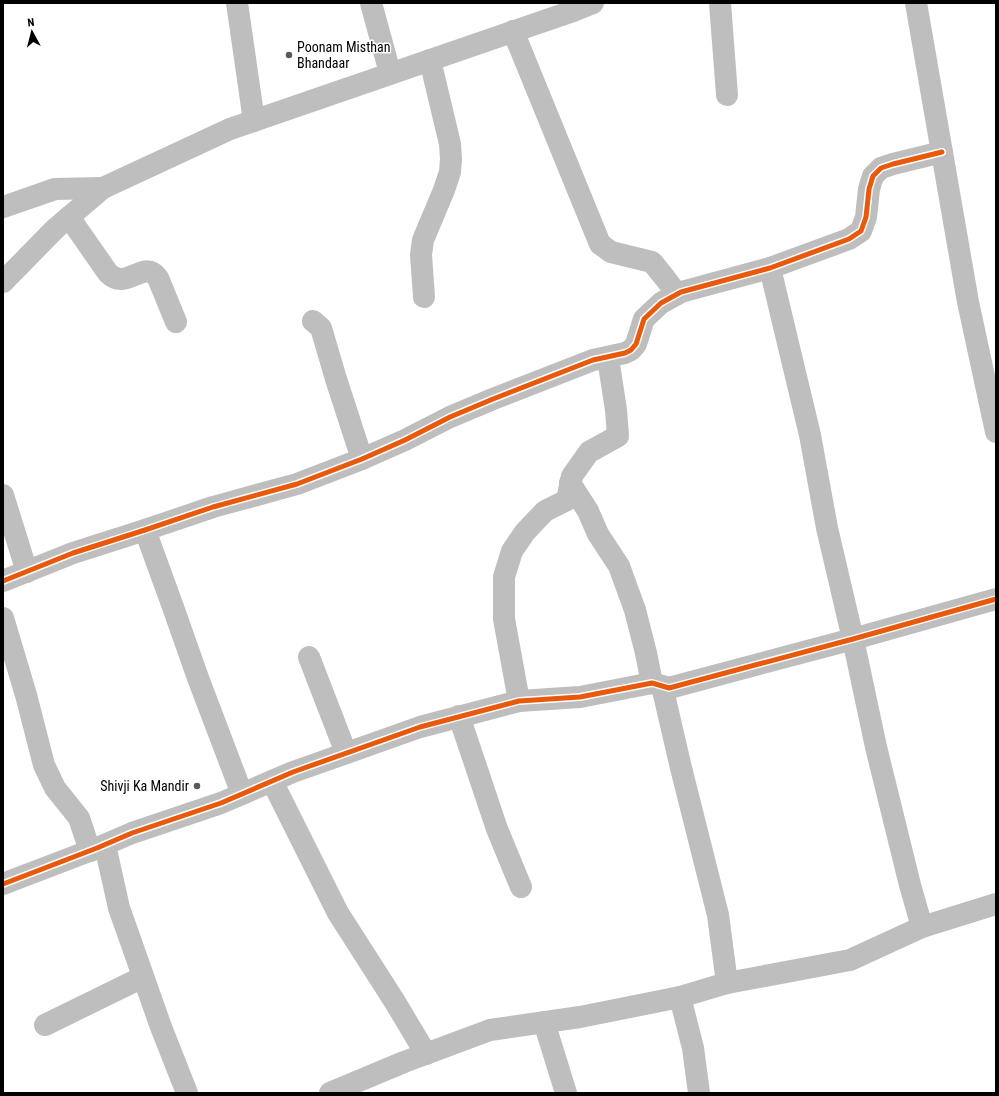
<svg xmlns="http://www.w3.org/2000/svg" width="999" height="1096" font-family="'Roboto Condensed',sans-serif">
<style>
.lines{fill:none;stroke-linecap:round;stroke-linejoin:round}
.minor{stroke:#bebebe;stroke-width:22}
.cycleway-casing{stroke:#fff;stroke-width:8}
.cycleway{stroke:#e8590c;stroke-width:5}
.poi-dot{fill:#595959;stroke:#fff;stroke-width:1.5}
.labels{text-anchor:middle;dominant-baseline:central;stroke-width:3;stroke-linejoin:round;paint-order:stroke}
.poi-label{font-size:14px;fill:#000;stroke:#fff;text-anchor:start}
</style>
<rect width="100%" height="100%" fill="#fff"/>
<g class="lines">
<g class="minor">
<polyline points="237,3 254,121"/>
<polyline points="371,3 390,73"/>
<polyline points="720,3 727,95"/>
<polyline points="916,3 968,302 996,432"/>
<polyline points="513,31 600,244 611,252 652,262 665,278 677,294"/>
<polyline points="3,207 55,189 103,188"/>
<path d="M69,217L108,273C125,290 139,265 153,273C155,274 156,276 158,278L176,322"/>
<polyline points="770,268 810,435 827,528 853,639 876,747 910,885 922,927"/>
<polyline points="3,282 55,229 103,188 230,129 573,11 593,3"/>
<polyline points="424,297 421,255 423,240 444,190 450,172 451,159 450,144 430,60"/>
<polyline points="313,321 321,328 336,379 362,459"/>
<polyline points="570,483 588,511 598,534 619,566 635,610 646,653 652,683"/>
<polyline points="3,495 27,572"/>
<polyline points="145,530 173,607 198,678 242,794"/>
<polyline points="3,581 73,553 145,530 213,507 297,484 362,459 405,440 450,417 493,399 593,360 625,353 631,350 636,344 644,319 661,303 681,292 770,268 849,239 861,231 866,217 869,189 873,176 881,168 893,164 942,152"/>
<polyline points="3,618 26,695 44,765 55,788 79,818 90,851"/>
<polyline points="309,657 346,753"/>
<polyline points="662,686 681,768 718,915 727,983"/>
<polyline points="519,701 504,619 504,577 512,551 525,532 545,511 567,500 572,476 589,452 618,436 616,410 608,358"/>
<polyline points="459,716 497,829 521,887"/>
<polyline points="272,781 338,913 395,1002 426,1054"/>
<polyline points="105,845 119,908 161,1027 187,1093"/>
<polyline points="3,884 97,848 132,833 221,803 293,772 420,727 519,701 580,697 652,683 669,688 853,639 996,599"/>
<polyline points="680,997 693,1048 699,1093"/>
<polyline points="544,1022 566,1093"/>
<polyline points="45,1025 143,977"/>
<polyline points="330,1093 404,1062 490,1030 580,1017 680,997 727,983 850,960 922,927 996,904"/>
</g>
<defs>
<g id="cycleway">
<polyline points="3,581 73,553 145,530 213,507 297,484 362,459 405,440 450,417 493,399 593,360 625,353 631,350 636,344 644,319 661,303 681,292 770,268 849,239 861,231 866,217 869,189 873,176 881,168 893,164 942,152"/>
<polyline points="3,884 97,848 132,833 221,803 293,772 420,727 519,701 580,697 652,683 669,688 853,639 996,599"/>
</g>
</defs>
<use href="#cycleway" class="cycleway-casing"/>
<use href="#cycleway" class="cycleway"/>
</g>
<g class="poi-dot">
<circle cx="289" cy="55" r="4"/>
<circle cx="197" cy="786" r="4"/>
</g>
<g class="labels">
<g class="poi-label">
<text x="297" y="47">Poonam Misthan<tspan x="297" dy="16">Bhandaar</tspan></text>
<text x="189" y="786" text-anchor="end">Shivji Ka Mandir</text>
</g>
</g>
<rect width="999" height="1096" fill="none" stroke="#000000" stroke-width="8"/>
<g transform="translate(32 32) rotate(353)" stroke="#ffffff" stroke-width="3" paint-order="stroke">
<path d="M0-3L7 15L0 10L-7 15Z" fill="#000000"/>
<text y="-6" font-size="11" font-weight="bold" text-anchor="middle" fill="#000000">N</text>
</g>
</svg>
